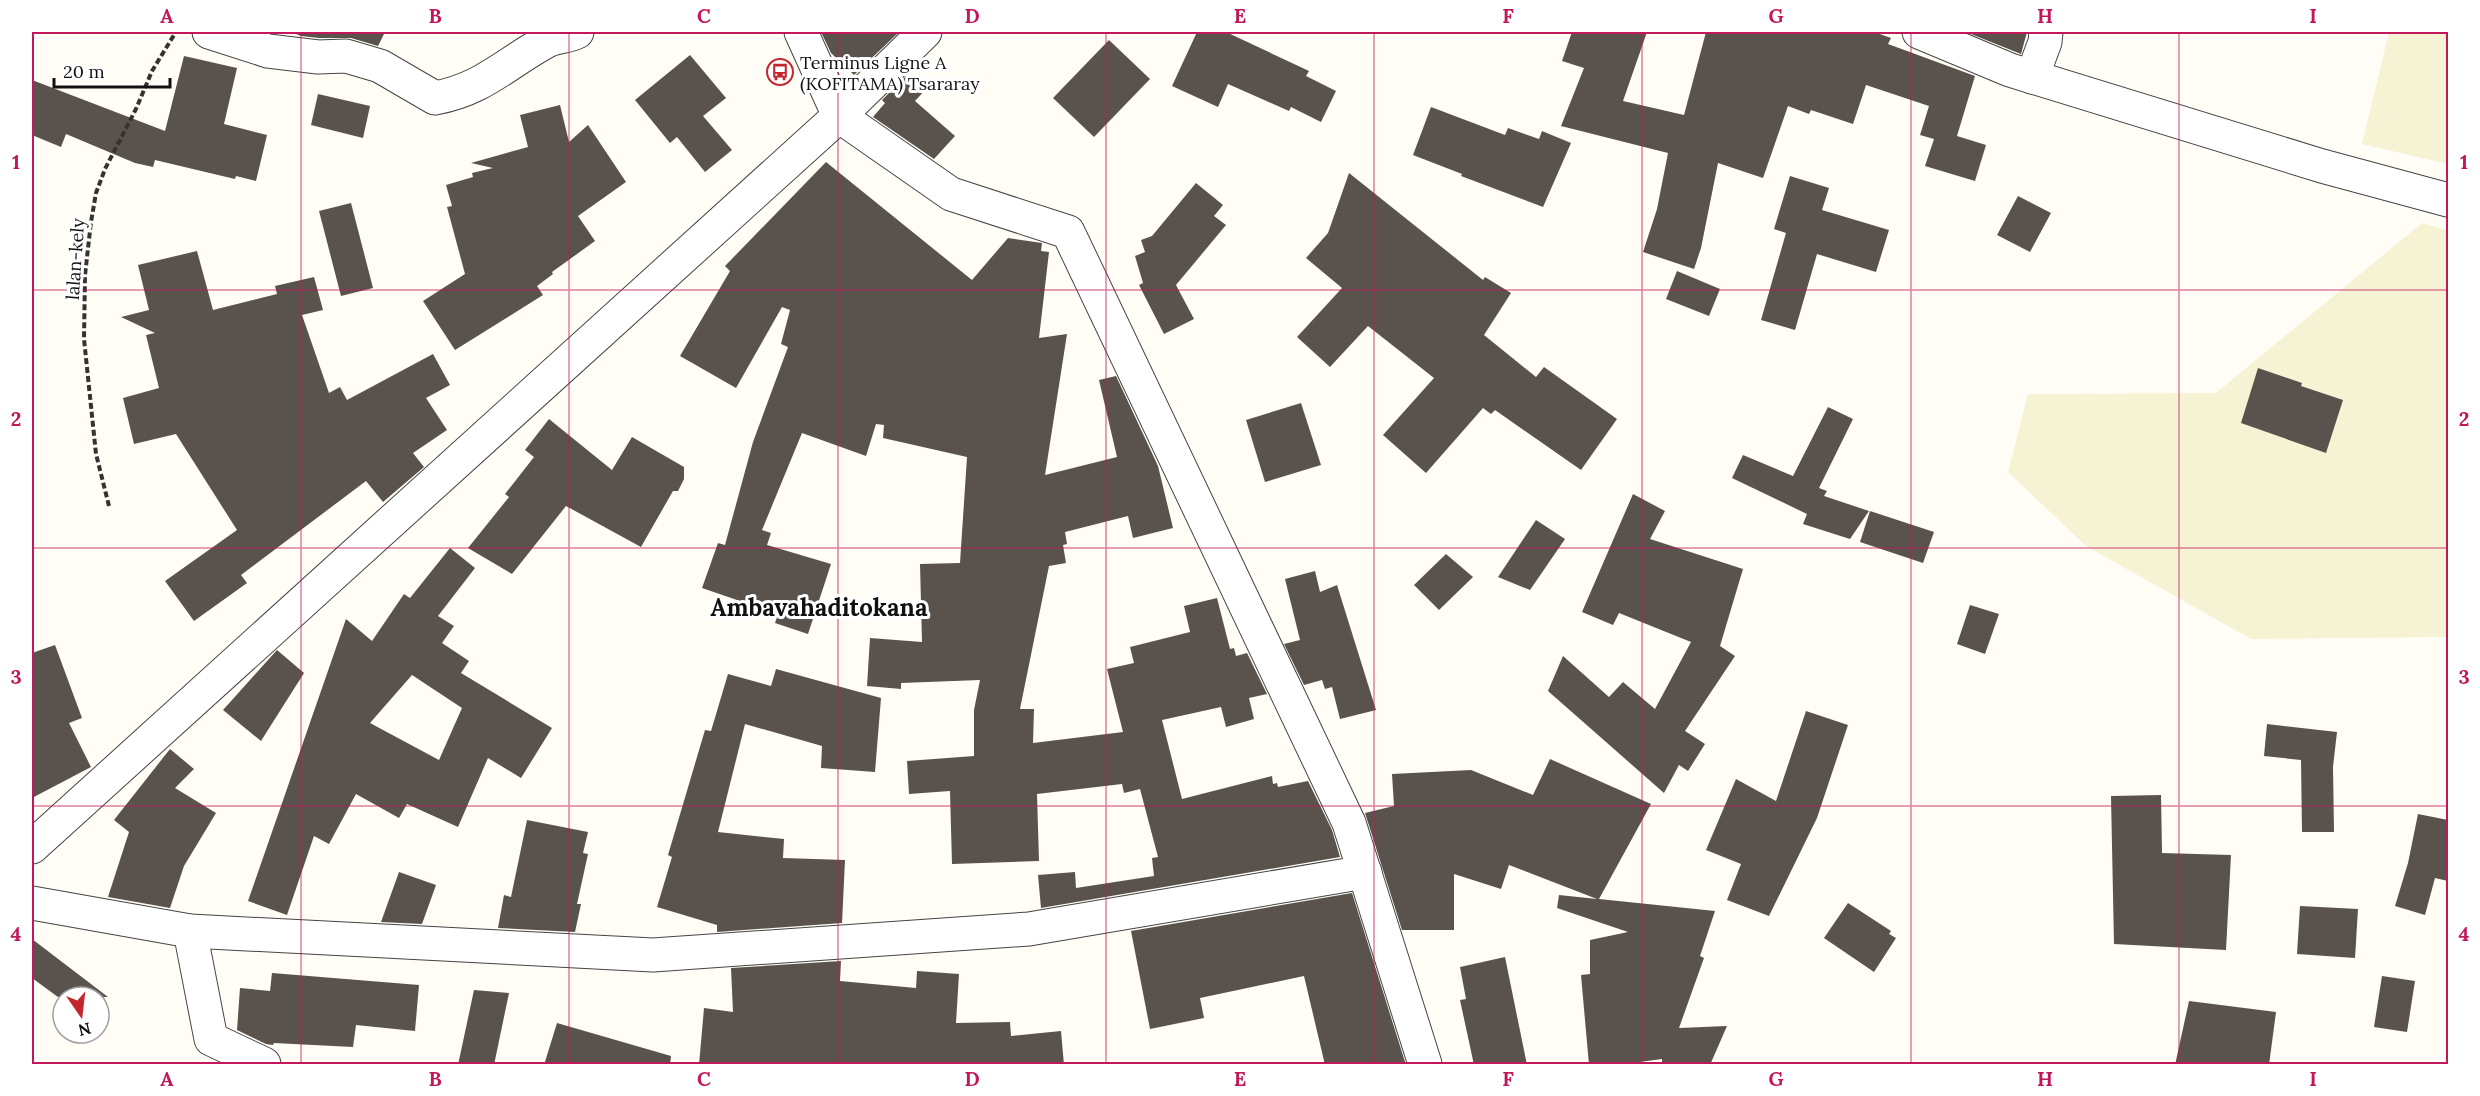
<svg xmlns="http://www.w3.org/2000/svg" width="2480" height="1096" font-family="Lora,serif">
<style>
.farmland{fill:#f6f3d4}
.building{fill:#5a524d;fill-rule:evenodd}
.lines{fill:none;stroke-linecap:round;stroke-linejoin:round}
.minor-casing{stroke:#444;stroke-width:35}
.path{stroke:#333;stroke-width:4;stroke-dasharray:6 3;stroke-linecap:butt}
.minor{stroke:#fff;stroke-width:33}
.grid{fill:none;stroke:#c2185b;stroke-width:1.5;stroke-opacity:0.55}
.labels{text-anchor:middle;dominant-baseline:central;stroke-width:6;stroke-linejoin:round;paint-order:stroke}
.poi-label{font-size:18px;fill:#111;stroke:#fff;text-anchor:start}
.street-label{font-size:18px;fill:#111;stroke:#fff}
.district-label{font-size:24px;font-weight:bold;fill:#111;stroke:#fff}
.neatline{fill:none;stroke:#c2185b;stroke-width:2}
.grid-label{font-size:20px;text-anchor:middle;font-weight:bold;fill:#c2185b}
</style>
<rect width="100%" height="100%" fill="#fffdf5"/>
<g class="farmland">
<polygon points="2389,32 2448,32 2448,164 2362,144"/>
<polygon points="2422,223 2448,230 2448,637 2251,639 2086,546 2008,472 2028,394 2216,393"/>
</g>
<g class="building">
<polygon points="291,32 385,32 378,46 351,38 319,38 301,36"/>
<polygon points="821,32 899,32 854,75 831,53"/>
<polygon points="1197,32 1226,32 1309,71 1306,76 1336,91 1321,122 1291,107 1289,111 1228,84 1218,107 1172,86"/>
<polygon points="1572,32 1647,32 1623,101 1684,115 1706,32 1874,32 1891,38 1888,44 1975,76 1957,136 1986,145 1975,181 1925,166 1934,139 1920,135 1929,106 1866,85 1853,124 1811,110 1809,114 1788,106 1763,178 1718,163 1701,248 1694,269 1643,252 1657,209 1668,153 1561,126 1584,68 1562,61"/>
<polygon points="1966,32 2027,32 2021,54"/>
<polygon points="1109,40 1150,79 1094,137 1053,98"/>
<polygon points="690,55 726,98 703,116 732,150 705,172 677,137 670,143 635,100"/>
<polygon points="184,56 237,68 224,124 267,135 256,181 236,176 235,179 155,160 153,167 135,163 66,134 61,147 32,135 32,80 165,131"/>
<polygon points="908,74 926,89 915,101 955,136 934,159 873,117 885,103 882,100"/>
<polygon points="318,94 370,106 363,138 311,125"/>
<polygon points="560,105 569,142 588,125 626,182 578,216 595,241 552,272 553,274 537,286 543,295 455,350 423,301 465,274 447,207 452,206 446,185 473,177 472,173 493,168 471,163 528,147 520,115"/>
<polygon points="1431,107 1505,135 1508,128 1539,139 1542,131 1571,143 1543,207 1461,176 1462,174 1413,155"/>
<polygon points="826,162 972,280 1008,238 1042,243 1041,251 1049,252 1039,338 1067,334 1045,475 1117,457 1099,380 1116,376 1158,466 1173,528 1133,538 1128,516 1065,532 1067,544 1063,545 1066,563 1049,566 1020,709 1034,709 1033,743 1123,732 1107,669 1134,663 1130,647 1190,632 1184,606 1217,598 1230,649 1234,648 1236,656 1247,653 1267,694 1249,698 1254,719 1226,727 1221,707 1162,720 1182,799 1272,776 1273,784 1277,783 1278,787 1308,781 1332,830 1340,857 1041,908 1038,875 1075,872 1076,888 1154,876 1152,858 1158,857 1140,789 1124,793 1122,784 1037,794 1039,861 952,864 950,791 909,794 907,761 974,756 974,710 980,680 901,683 901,689 867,686 870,638 922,642 920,564 960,563 967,457 883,438 884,425 876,424 866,456 802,433 762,530 771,533 767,545 831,564 808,634 775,623 778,614 702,588 718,543 725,545 753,442 788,347 781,344 790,310 782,307 736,388 680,356 730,271 725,266"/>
<polygon points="1349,173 1483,280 1485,277 1511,293 1484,335 1536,377 1544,367 1617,419 1581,470 1495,410 1491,414 1483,408 1426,473 1383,435 1434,378 1368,326 1330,367 1297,337 1342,288 1306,258 1328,233"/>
<polygon points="1790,176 1829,188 1822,210 1889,230 1876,272 1817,254 1795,330 1761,320 1786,233 1774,229"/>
<polygon points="1196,183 1223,205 1214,216 1226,225 1176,285 1194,319 1164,334 1139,285 1143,283 1135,256 1145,252 1141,240 1152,236"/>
<polygon points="2018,196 2051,213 2030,252 1997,235"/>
<polygon points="351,203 373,288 341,296 319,211"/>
<polygon points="197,251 213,310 277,294 275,286 314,277 323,310 302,315 329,393 340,387 347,400 433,354 450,385 426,398 447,430 413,453 424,467 383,502 366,481 241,575 247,583 194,621 165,581 237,530 176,434 134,444 123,398 159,388 146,335 155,333 121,317 149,310 138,265"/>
<polygon points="1677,271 1720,289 1709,316 1666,299"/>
<polygon points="2258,368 2302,383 2301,386 2343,400 2326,453 2241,423"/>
<polygon points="1301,403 1321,465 1265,482 1246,420"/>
<polygon points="1828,407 1853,419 1819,488 1827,491 1824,496 1869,511 1850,539 1803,524 1807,514 1732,478 1743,455 1793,476"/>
<polygon points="549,419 612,470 632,437 684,467 684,479 678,491 673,491 641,547 566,506 512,574 468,548 509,497 505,494 534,457 525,450"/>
<polygon points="1633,494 1665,511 1650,539 1743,569 1720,646 1735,656 1685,731 1705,744 1688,771 1679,765 1664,793 1548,691 1563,656 1609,697 1623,682 1655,709 1691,642 1619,613 1613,625 1582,612"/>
<polygon points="1870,511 1934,532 1923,563 1860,542"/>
<polygon points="1536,520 1565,539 1530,590 1498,577"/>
<path d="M450,548L475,568L438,616L454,626L442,643L469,661L461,673L552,728L521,778L488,758L458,827L407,804L399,818L356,794L329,844L314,836L287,915L248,901L346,619L372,641L404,594L410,598ZM412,675L462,708L439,760L370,723Z"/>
<polygon points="1446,554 1473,577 1439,610 1414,585"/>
<polygon points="1315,571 1320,592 1337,585 1376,710 1340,719 1332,687 1325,689 1322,680 1304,685 1284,644 1300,640 1285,579"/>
<polygon points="1970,605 1999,614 1985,654 1957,644"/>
<polygon points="55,645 82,718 69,723 91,767 32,798 32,653"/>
<polygon points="277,650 304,673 261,741 223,710"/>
<polygon points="776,669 881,698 875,772 821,768 822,746 745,724 718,832 784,839 783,858 845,860 842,923 717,932 717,925 657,907 672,857 668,855 705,730 711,731 728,674 771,686"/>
<polygon points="1806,711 1848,725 1817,818 1769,916 1727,900 1741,864 1706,850 1736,779 1776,801"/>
<polygon points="2267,724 2337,732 2333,767 2334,832 2302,832 2301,760 2264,756"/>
<polygon points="170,749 194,769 175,788 216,813 184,866 170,908 108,897 129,832 114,820"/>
<polygon points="1550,759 1651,804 1599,899 1715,911 1700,956 1704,958 1679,1028 1727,1026 1710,1065 1662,1065 1662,1059 1617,1065 1589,1065 1581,975 1590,974 1590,940 1628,932 1557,908 1559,895 1597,899 1509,865 1501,889 1454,874 1454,930 1402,930 1365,813 1394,806 1392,774 1471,770 1533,795"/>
<polygon points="2161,795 2162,853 2231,855 2226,950 2114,944 2111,796"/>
<polygon points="2418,814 2448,820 2448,881 2435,878 2425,915 2395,906 2408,863"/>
<polygon points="527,820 588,832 583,853 588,854 577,904 581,904 575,932 498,928 504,895 511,897"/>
<polygon points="399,872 436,885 422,924 381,922"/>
<polygon points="1352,893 1406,1065 1325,1065 1304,976 1200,998 1204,1018 1150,1029 1131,931"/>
<polygon points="1848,903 1891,931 1889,934 1896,938 1874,972 1824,938"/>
<polygon points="2300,906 2358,909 2355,958 2297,954"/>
<polygon points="32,939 108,997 58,997 32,978"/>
<polygon points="1505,957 1527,1065 1474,1065 1460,1000 1466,999 1460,967"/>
<polygon points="841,961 840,981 916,988 917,971 959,974 956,1023 1010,1022 1011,1036 1061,1031 1064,1065 699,1065 704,1008 733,1012 731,968"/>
<polygon points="272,973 419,985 415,1031 356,1025 353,1047 274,1043 273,1045 266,1044 237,1030 240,988 270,991"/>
<polygon points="2382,976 2415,981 2407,1032 2374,1027"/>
<polygon points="474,990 509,993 494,1065 458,1065"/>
<polygon points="2189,1001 2276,1012 2269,1065 2175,1065"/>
<polygon points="557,1023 671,1056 670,1065 544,1065"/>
</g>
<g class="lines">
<defs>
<g id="minor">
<path d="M209,32L268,51L318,57L346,56L380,66L435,98C484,89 506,63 547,41C556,36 568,37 577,32"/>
<polyline points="801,32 839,116 951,194 1068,232 1349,823 1425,1064"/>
<polyline points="1919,32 2010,70 2322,166 2448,200"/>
<polyline points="2032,77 2045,42 2046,32"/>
<polyline points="32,847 839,116 925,32"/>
<polyline points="32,903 190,931 653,955 1029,929 1365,872"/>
<polyline points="190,931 211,1039 264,1064"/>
</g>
</defs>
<use href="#minor" class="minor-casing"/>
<polyline class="path" points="109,506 96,454 84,339 85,275 91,222 96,193 105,169 136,109 152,71 174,35"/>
<use href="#minor" class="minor"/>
</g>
<path class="grid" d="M301,32V1064M569,32V1064M838,32V1064M1106,32V1064M1374,32V1064M1642,32V1064M1911,32V1064M2179,32V1064M32,290H2448M32,548H2448M32,806H2448"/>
<defs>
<symbol id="bus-ring" viewBox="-11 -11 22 22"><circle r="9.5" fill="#fff" stroke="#c4262e" stroke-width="1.5"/><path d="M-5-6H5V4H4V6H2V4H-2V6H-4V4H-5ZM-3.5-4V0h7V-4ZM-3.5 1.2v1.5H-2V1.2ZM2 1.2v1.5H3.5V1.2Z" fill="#c4262e"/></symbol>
</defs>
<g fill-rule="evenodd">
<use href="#bus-ring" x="765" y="57" width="30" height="30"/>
</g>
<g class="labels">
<g class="poi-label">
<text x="800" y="62">Terminus Ligne A<tspan x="800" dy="21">(KOFITAMA) Tsararay</tspan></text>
</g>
<g class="street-label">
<text transform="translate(75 259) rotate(-86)">lalan-kely</text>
</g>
<g class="district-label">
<text x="819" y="607">Ambavahaditokana</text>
</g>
</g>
<rect width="2480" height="1096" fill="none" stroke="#ffffff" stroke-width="66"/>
<g transform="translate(81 1015) rotate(166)"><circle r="28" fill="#ffffff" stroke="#a0a0a0" stroke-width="1.5"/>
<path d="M0-4.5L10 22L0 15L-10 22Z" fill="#c4262e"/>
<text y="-9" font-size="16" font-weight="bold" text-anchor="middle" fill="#111111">N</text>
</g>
<path d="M54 78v9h116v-9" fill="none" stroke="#111111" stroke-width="3"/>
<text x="63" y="78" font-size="18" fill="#111111" stroke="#ffffff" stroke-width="4.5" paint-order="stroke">20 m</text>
<rect x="33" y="33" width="2414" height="1030" class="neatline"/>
<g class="grid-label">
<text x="167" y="23">A</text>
<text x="435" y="23">B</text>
<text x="704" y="23">C</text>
<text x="972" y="23">D</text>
<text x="1240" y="23">E</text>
<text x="1508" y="23">F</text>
<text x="1776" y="23">G</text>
<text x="2045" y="23">H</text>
<text x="2313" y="23">I</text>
<text x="16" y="169">1</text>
<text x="2464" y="169">1</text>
<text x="16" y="426">2</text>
<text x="2464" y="426">2</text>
<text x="16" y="684">3</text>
<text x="2464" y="684">3</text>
<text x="16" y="941">4</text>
<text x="2464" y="941">4</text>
<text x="167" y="1086">A</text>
<text x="435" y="1086">B</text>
<text x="704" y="1086">C</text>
<text x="972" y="1086">D</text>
<text x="1240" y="1086">E</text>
<text x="1508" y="1086">F</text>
<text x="1776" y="1086">G</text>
<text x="2045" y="1086">H</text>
<text x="2313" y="1086">I</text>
</g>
</svg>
